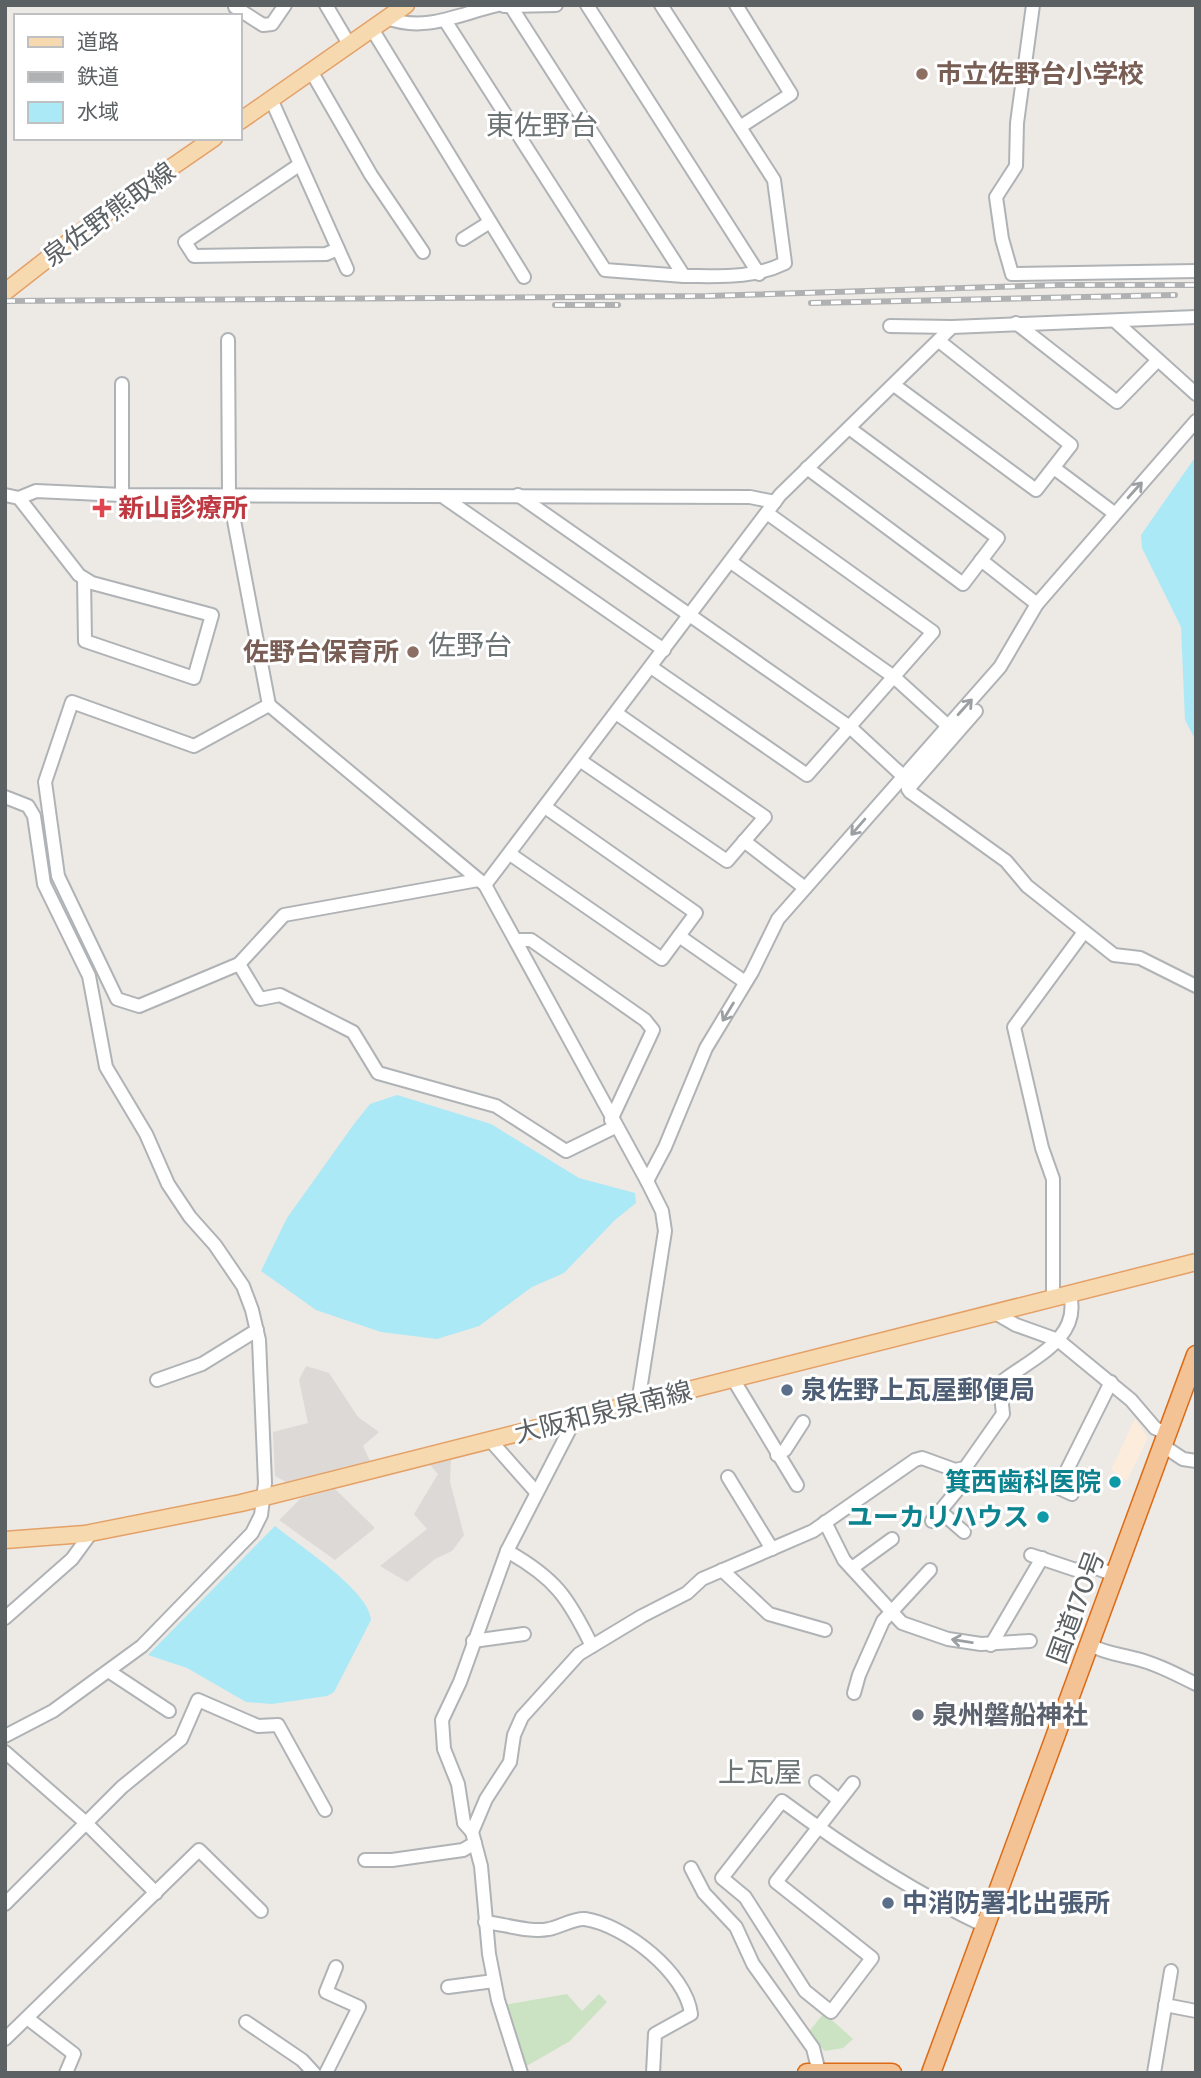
<svg xmlns="http://www.w3.org/2000/svg" width="1201" height="2078" font-family="Cabin,'Noto Sans JP',sans-serif">
<style>
.commercial{fill:#fbecdc}
.industrial{fill:#dcd9d7}
.green{fill:#cbe3c3}
.water{fill:#abe9f7}
.lines{fill:none;stroke-linecap:round;stroke-linejoin:round}
.minor-casing{stroke:#b0b3b6;stroke-width:16}
.major-casing{stroke:#e4a167;stroke-width:19}
.highway-casing{stroke:#dd6b15;stroke-width:21}
.minor{stroke:#fff;stroke-width:12}
.major{stroke:#f7d9b0;stroke-width:16}
.highway{stroke:#f3c396;stroke-width:18}
.rail-casing{stroke:#b0b1b2;stroke-width:6}
.rail{stroke:#fff;stroke-width:3.5;stroke-dasharray:10;stroke-linecap:butt}
.oneway{stroke:#9da0a2}
.education-dot{fill:#8d6e63;stroke:#fff;stroke-width:2.5}
.health-dot{fill:#e0444e;stroke:#fff;stroke-width:2.5}
.service-dot{fill:#5c6f8a;stroke:#fff;stroke-width:2.5}
.culture-dot{fill:#0f9aa8;stroke:#fff;stroke-width:2.5}
.worship-dot{fill:#6b7280;stroke:#fff;stroke-width:2.5}
.labels{text-anchor:middle;dominant-baseline:central;stroke-width:6;stroke-linejoin:round;paint-order:stroke}
.education-label{font-size:26px;font-weight:bold;fill:#785e54;stroke:#fff;text-anchor:start}
.street-label{font-size:26px;fill:#5c6164;stroke:#fff}
.health-label{font-size:26px;font-weight:bold;fill:#be3a42;stroke:#fff;text-anchor:start}
.service-label{font-size:26px;font-weight:bold;fill:#4e5e75;stroke:#fff;text-anchor:start}
.culture-label{font-size:26px;font-weight:bold;fill:#0d838f;stroke:#fff;text-anchor:end}
.worship-label{font-size:26px;font-weight:bold;fill:#5b616d;stroke:#fff;text-anchor:start}
.neighbourhood-label{font-size:28px;fill:#6d7475;stroke:#fff}
</style>
<rect width="100%" height="100%" fill="#ede9e5"/>
<polygon class="commercial" points="1135,1418 1148,1438 1127,1481 1111,1470"/>
<g class="industrial">
<polygon points="306,1366 329,1373 358,1417 379,1432 363,1446 370,1461 286,1482 275,1476 273,1432 308,1423 299,1380"/>
<polygon points="451,1460 450,1482 464,1535 452,1551 435,1559 407,1582 380,1566 427,1529 414,1514 438,1474 430,1465"/>
<polygon points="335,1489 375,1528 335,1560 279,1520 301,1498"/>
</g>
<g class="green">
<polygon points="567,1994 582,2011 599,1994 607,2002 570,2041 525,2067 503,2005"/>
<polygon points="824,2013 853,2039 843,2048 825,2051 807,2034"/>
</g>
<g class="water">
<polygon points="1196,456 1196,741 1185,720 1181,627 1142,548 1141,535"/>
<polygon points="397,1095 491,1124 579,1178 635,1193 636,1203 615,1220 564,1273 532,1287 479,1326 437,1339 381,1332 316,1310 261,1271 287,1218 354,1124 370,1104"/>
<path d="M275,1526C297,1544 370,1591 371,1620L334,1692L327,1696L272,1704L246,1702L187,1668L148,1655Z"/>
</g>
<g class="lines">
<defs>
<g id="minor">
<polyline points="326,5 349,44"/>
<path d="M510,5L684,276C720,276 752,279 785,263L774,180L661,5"/>
<polyline points="587,5 759,274"/>
<polyline points="736,5 791,94 740,127"/>
<polyline points="1033,5 1017,123 1016,166 996,197 1002,239 1012,274 1196,271"/>
<polyline points="504,6 556,5"/>
<polyline points="235,7 263,25 272,24 285,5"/>
<path d="M387,18C426,33 461,13 498,5"/>
<polyline points="446,22 605,270 684,276"/>
<polyline points="372,29 524,277"/>
<polyline points="311,71 371,175 423,252"/>
<polyline points="271,99 347,269"/>
<polyline points="299,165 185,242 194,256 326,254 338,249"/>
<polyline points="463,239 490,222"/>
<polyline points="1115,321 1196,394"/>
<polyline points="1016,323 1117,402 1158,360"/>
<polyline points="890,326 952,327"/>
<polyline points="228,340 229,494 269,705 194,746 72,702 45,782 58,876 117,999 139,1006 239,964 284,915 478,880"/>
<polyline points="894,385 1036,490 1071,445 939,341"/>
<polyline points="807,468 963,584 998,538 849,428"/>
<polyline points="1054,468 1114,513"/>
<polyline points="5,495 19,498 36,491 122,495 750,497 775,502"/>
<polyline points="122,495 122,384"/>
<polyline points="518,495 851,728 903,776 910,792 1006,861 1027,886 1114,955 1140,958 1196,986"/>
<polyline points="19,498 79,575 92,583 212,615 194,678 85,641 84,578"/>
<polyline points="445,498 664,650"/>
<polyline points="981,560 1037,604"/>
<polyline points="731,562 894,677 948,726"/>
<polyline points="651,667 807,775 933,632 767,513"/>
<polyline points="269,705 485,885 647,1181 662,1211 665,1231 638,1403"/>
<polyline points="581,761 727,861 765,817 616,713"/>
<polyline points="908,789 976,711"/>
<polyline points="5,797 28,806 34,816 44,884 89,976 106,1067 146,1134 168,1184 190,1217 215,1245 243,1286 252,1310 259,1340 265,1483 261,1515 252,1533 142,1646 53,1711 5,1736"/>
<polyline points="744,841 805,888"/>
<polyline points="510,854 662,959 696,913 545,807"/>
<polyline points="485,885 780,495 952,327 1196,317"/>
<polyline points="679,936 745,982"/>
<polyline points="516,940 531,940 645,1020 653,1030 611,1120"/>
<polyline points="239,964 260,999 280,995 353,1032 378,1073 496,1106 566,1151 615,1127"/>
<polyline points="647,1181 665,1147 706,1048 752,972 778,919 1000,667 1037,604 1196,421"/>
<polyline points="1053,1299 1053,1179 1042,1148 1014,1027 1084,932"/>
<polyline points="997,1314 1016,1325 1058,1340 1131,1400 1155,1428 1166,1433"/>
<polyline points="733,1379 797,1485"/>
<polyline points="157,1380 202,1364 257,1330"/>
<polyline points="490,1440 536,1492"/>
<polyline points="1162,1445 1183,1459 1196,1461"/>
<polyline points="777,1455 785,1450 803,1422"/>
<polyline points="728,1477 772,1549"/>
<polyline points="1046,1482 1072,1494"/>
<polyline points="1058,1488 1111,1382"/>
<polyline points="940,1511 964,1532"/>
<polyline points="932,1521 969,1476 965,1468"/>
<polyline points="825,1522 844,1560 902,1623 948,1639 981,1644 1030,1641"/>
<path d="M507,1551C555,1578 568,1597 592,1646"/>
<polyline points="1031,1555 1076,1570 1088,1565 1115,1575"/>
<polyline points="852,1568 892,1539"/>
<polyline points="722,1570 769,1614 825,1630"/>
<polyline points="5,1618 72,1559 91,1533"/>
<polyline points="473,1641 524,1634"/>
<polyline points="991,1645 1042,1558"/>
<path d="M1090,1645C1105,1653 1117,1654 1133,1658C1155,1663 1176,1674 1196,1684"/>
<polyline points="110,1672 169,1711"/>
<polyline points="854,1693 859,1675 883,1621 930,1570"/>
<polyline points="5,1752 85,1822 156,1893"/>
<polyline points="816,1782 839,1800"/>
<path d="M853,1783L776,1882L872,1958L831,2012L805,1991L745,1897L722,1878L782,1801C847,1849 913,1892 985,1926"/>
<polyline points="472,1832 464,1823 458,1784 444,1749 442,1720 460,1682 507,1551 575,1419"/>
<polyline points="365,1860 392,1860 463,1850 475,1843"/>
<polyline points="691,1868 704,1893 736,1927 753,1964 813,2048 819,2072"/>
<polyline points="5,1904 122,1787 181,1739 198,1700 258,1726 278,1725 325,1810"/>
<path d="M485,1922C504,1924 530,1933 549,1929C560,1927 574,1918 585,1919C625,1925 686,1973 691,2014L655,2034L653,2073"/>
<polyline points="448,1987 494,1981"/>
<polyline points="1165,2005 1196,2011"/>
<polyline points="27,2018 74,2054 66,2073"/>
<polyline points="246,2022 302,2060 314,2073"/>
<polyline points="5,2039 199,1850 261,1911"/>
<polyline points="326,2073 359,2007 326,1992 336,1967"/>
<path d="M521,2073L498,2000L489,1954L481,1866L472,1832L486,1799L510,1762L514,1735L522,1717L579,1654L642,1616L687,1593L702,1579L813,1531L915,1460L922,1458L955,1470L965,1468L1003,1414L1000,1386L1004,1380C1033,1358 1081,1338 1070,1295"/>
<polyline points="1154,2073 1171,1971"/>
</g>
<g id="major">
<polyline points="240,121 406,5"/>
<polyline points="5,292 111,209 214,138"/>
<polyline points="5,1540 85,1534 241,1503 1196,1262"/>
</g>
<g id="highway">
<polyline points="807,2073 892,2073"/>
<polyline points="931,2073 1196,1355"/>
</g>
</defs>
<use href="#minor" class="minor-casing"/>
<use href="#major" class="major-casing"/>
<use href="#highway" class="highway-casing"/>
<use href="#minor" class="minor"/>
<use href="#major" class="major"/>
<use href="#highway" class="highway"/>
<defs>
<g id="rail">
<polyline points="5,301 708,296 1059,285 1196,285"/>
<polyline points="811,303 1175,295"/>
<polyline points="555,305 618,305"/>
</g>
</defs>
<use href="#rail" class="rail-casing"/>
<use href="#rail" class="rail"/>
</g>
<defs><path id="oneway-shaft" d="M-6 0H5M1.5-3L5.5 0L1.5 3" fill="none" stroke-width="1.6" stroke-linecap="round" stroke-linejoin="round" transform="scale(1.75)"/></defs>
<g class="oneway">
<use href="#oneway-shaft" transform="translate(1135 490) rotate(-48)"/>
<use href="#oneway-shaft" transform="translate(965 707) rotate(-48)"/>
<use href="#oneway-shaft" transform="translate(858 827) rotate(131)"/>
<use href="#oneway-shaft" transform="translate(728 1012) rotate(121)"/>
<use href="#oneway-shaft" transform="translate(962 1641) rotate(-171)"/>
</g>
<g class="education-dot">
<circle cx="922" cy="74" r="7"/>
<circle cx="413" cy="652" r="7"/>
</g>
<path class="health-dot" d="M98.5 497.5h7v7h7v7h-7v7h-7v-7h-7v-7h7z"/>
<g class="service-dot">
<circle cx="787" cy="1390" r="7"/>
<circle cx="888" cy="1903" r="7"/>
</g>
<g class="culture-dot">
<circle cx="1115" cy="1482" r="7"/>
<circle cx="1043" cy="1517" r="7"/>
</g>
<circle class="worship-dot" cx="918" cy="1715" r="7"/>
<g class="labels">
<g class="education-label">
<text x="936" y="74">市立佐野台小学校</text>
<text x="399" y="652" text-anchor="end">佐野台保育所</text>
</g>
<g class="street-label">
<text transform="translate(109 214) rotate(-36)">泉佐野熊取線</text>
<text transform="translate(603 1412) rotate(-14)">大阪和泉泉南線</text>
<text transform="translate(1076 1607) rotate(-70)">国道170号</text>
</g>
<g class="health-label">
<text x="118" y="508">新山診療所</text>
</g>
<g class="service-label">
<text x="801" y="1390">泉佐野上瓦屋郵便局</text>
<text x="902" y="1903">中消防署北出張所</text>
</g>
<g class="culture-label">
<text x="1101" y="1482">箕西歯科医院</text>
<text x="1029" y="1517">ユーカリハウス</text>
</g>
<g class="worship-label">
<text x="932" y="1715">泉州磐船神社</text>
</g>
<g class="neighbourhood-label">
<text x="542" y="125">東佐野台</text>
<text x="470" y="645">佐野台</text>
<text x="760" y="1772">上瓦屋</text>
</g>
</g>
<rect width="1201" height="2078" fill="none" stroke="#5c6164" stroke-width="14"/>
<rect x="14" y="14" width="228" height="126" fill="#ffffff" stroke="#bec0c1" stroke-width="2"/>
<rect x="28" y="37" width="35" height="10" fill="#f7d9b0" stroke="#bec0c1" stroke-width="2"/>
<text x="77" y="49" font-size="21" fill="#5c6164">道路</text>
<rect x="28" y="72" width="35" height="10" fill="#b0b1b2" stroke="#bec0c1" stroke-width="2"/>
<text x="77" y="84" font-size="21" fill="#5c6164">鉄道</text>
<rect x="28" y="102" width="35" height="21" fill="#abe9f7" stroke="#bec0c1" stroke-width="2"/>
<text x="77" y="119" font-size="21" fill="#5c6164">水域</text>
</svg>
